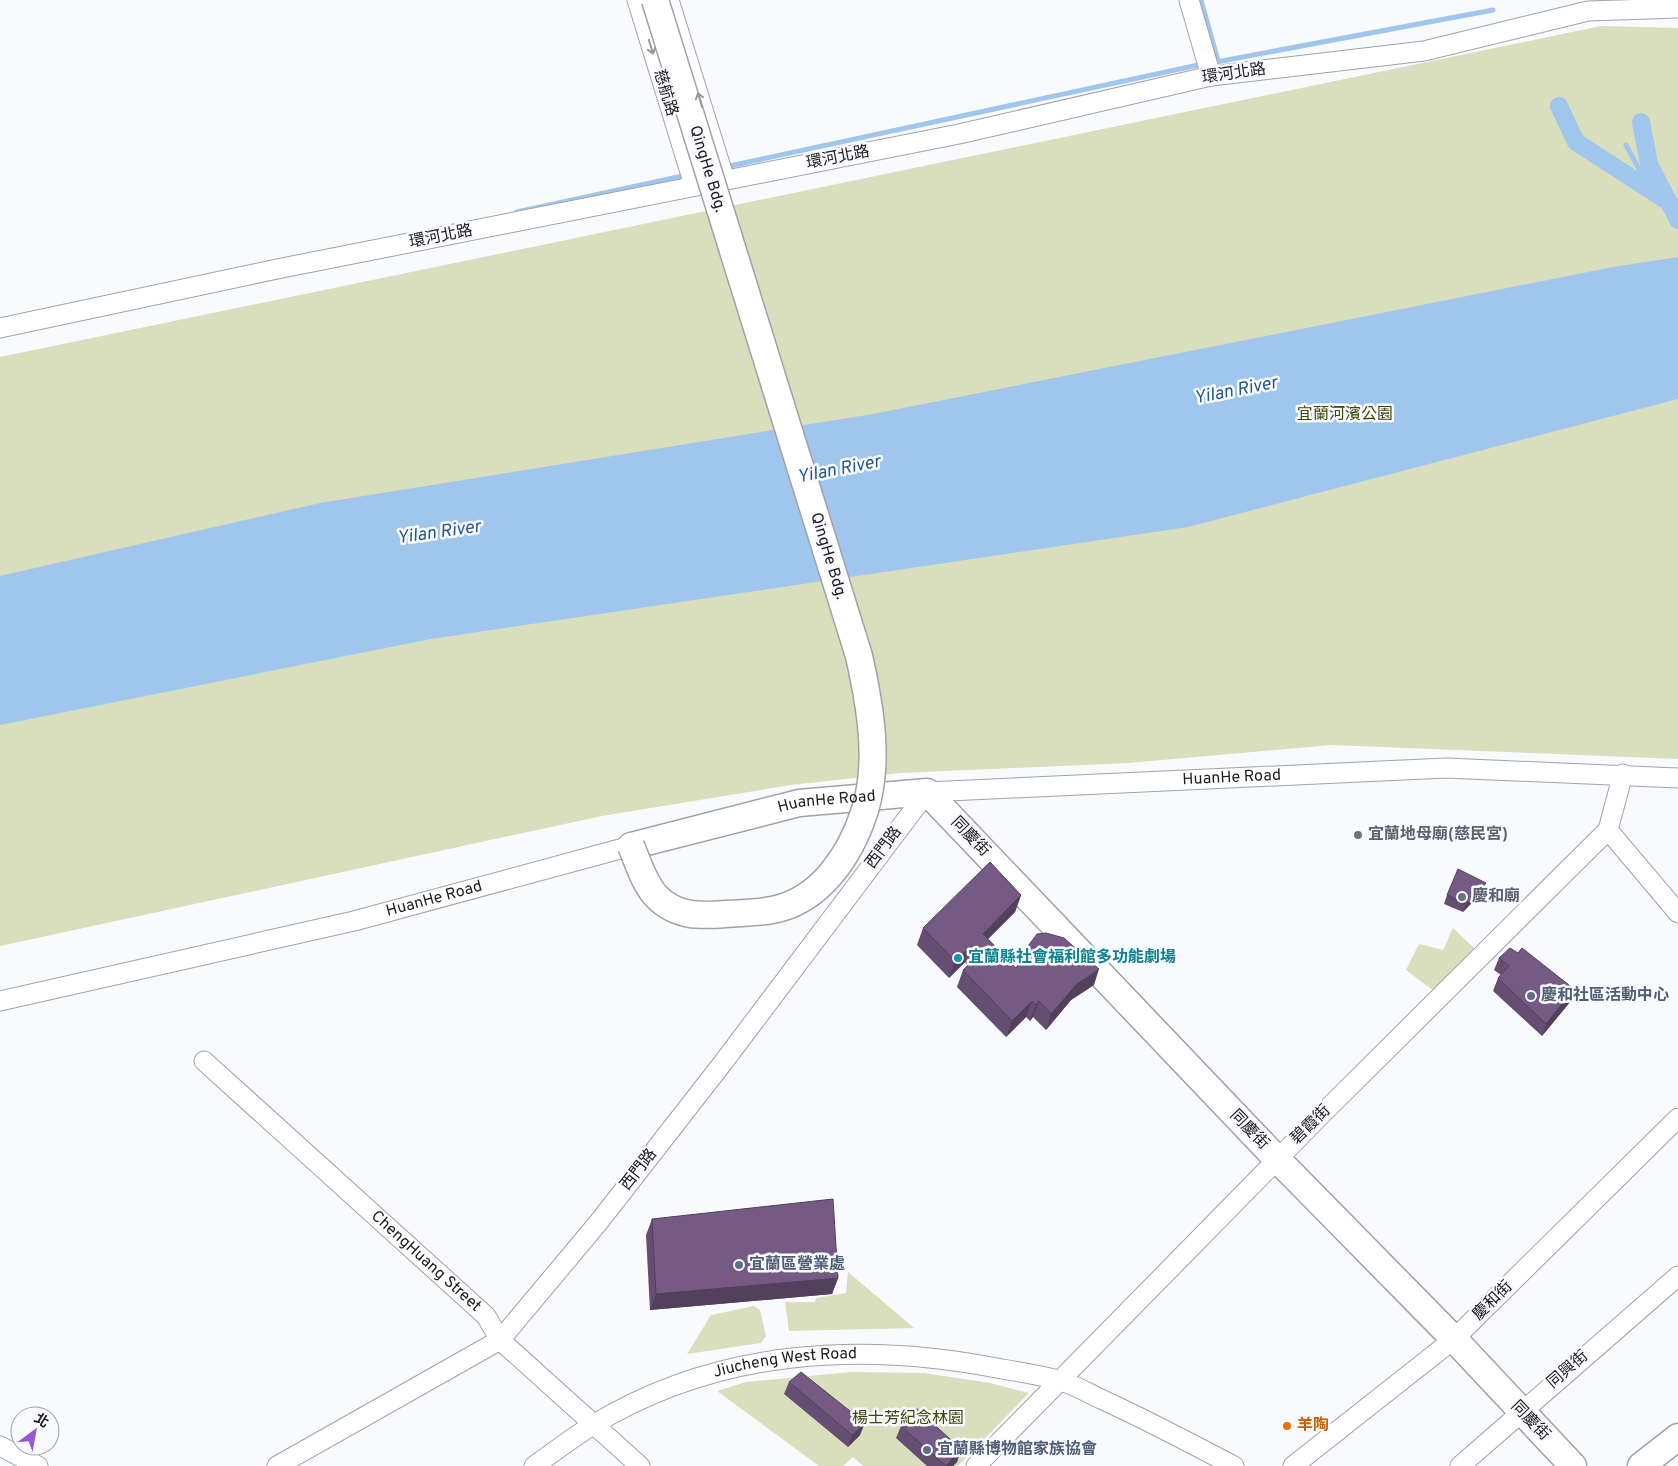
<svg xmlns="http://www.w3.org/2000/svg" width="1678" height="1466" font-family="Overpass,'Noto Sans TC',sans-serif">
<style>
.green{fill:#d9debc}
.water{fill:#a1c6ee}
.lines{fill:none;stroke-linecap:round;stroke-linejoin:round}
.stream{stroke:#a1c6ee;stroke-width:5}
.canal{stroke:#a1c6ee;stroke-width:18}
.street-casing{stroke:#a1a2a8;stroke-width:21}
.secondary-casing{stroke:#a1a2a8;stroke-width:29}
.street{stroke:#fff;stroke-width:19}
.secondary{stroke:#fff;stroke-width:26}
.secondary-bridge-casing{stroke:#a1a2a8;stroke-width:29;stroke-linecap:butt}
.secondary-bridge{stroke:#fff;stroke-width:26}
.wall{fill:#654e72}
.shaded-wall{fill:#52405c}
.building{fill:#755b84;stroke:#52405c}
.oneway{stroke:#99999a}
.worship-dot{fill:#6b7280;stroke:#f9fafe;stroke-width:2}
.culture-dot{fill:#0f9aa8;stroke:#f9fafe;stroke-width:2}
.service-dot{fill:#5c6f8a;stroke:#f9fafe;stroke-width:2}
.food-dot{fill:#e8710a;stroke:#f9fafe;stroke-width:2}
.labels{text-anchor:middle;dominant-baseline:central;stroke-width:5;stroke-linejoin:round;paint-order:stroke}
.street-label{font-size:16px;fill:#1c1c1f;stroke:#f9fafe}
.park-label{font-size:16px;fill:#404608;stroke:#f9fafe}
.worship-label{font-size:16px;font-weight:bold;fill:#5b616d;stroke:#f9fafe;text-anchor:start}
.culture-label{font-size:16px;font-weight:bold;fill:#0d838f;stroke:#f9fafe;text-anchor:start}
.service-label{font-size:16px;font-weight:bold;fill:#4e5e75;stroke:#f9fafe;text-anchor:start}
.food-label{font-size:16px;font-weight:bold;fill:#c56008;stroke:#f9fafe;text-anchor:start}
.water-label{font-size:18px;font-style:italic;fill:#245689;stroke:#f9fafe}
</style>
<rect width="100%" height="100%" fill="#f9fafe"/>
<g class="green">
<polygon points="1601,26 1678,28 1678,759 1331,745 1129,763 900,773 791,785 602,816 0,946 0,357"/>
<polygon points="1453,928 1475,949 1435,992 1406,970 1419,944 1443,950"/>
<polygon points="848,1272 914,1328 789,1331 785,1302 815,1302 816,1298 846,1293"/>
<polygon points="754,1306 760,1310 766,1336 761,1343 687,1354 711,1315"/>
<polygon points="851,1372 924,1373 990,1383 1029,1393 958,1466 863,1466 853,1457 843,1466 819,1466 717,1391 746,1382"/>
</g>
<polygon class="water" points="1678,257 1678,399 1188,527 431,639 0,725 0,576 320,503 873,414 1613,267"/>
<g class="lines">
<g class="stream">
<polyline points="1201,0 1218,61"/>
<polyline points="1211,63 1493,10"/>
<polyline points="1626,145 1639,169 1669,202"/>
<polyline points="725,167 1203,64"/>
<polyline points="517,212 687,175"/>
</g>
<g class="canal">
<polyline points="1559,106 1576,142 1669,202 1678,220"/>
<polyline points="1641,122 1649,164 1668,201"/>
</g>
<defs>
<g id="street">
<polyline points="637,0 694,185"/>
<polyline points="669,0 725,180"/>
<polyline points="1189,0 1211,76"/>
<polyline points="0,328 277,269 959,134 1211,76 1424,51 1588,11 1678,8"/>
<polyline points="1608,830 1678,913"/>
<path id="s1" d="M0,1001L354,921L631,846"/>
<path id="s2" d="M204,1061L486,1316L500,1340L640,1466"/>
<polyline points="0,1446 38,1466"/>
<path id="s3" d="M277,1466L500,1340L598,1223L722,1064L927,792L1446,768L1678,778"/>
<path id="s4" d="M534,1466C554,1452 573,1437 593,1425C718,1349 862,1341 1002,1369C1021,1372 1040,1375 1058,1380C1073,1384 1088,1393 1103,1400C1147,1420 1190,1443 1234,1466"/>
<polyline points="976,1466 1321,1115 1608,830 1623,774"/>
<polyline points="1293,1466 1454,1339 1678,1118"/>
<polyline points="1460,1466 1678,1276"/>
</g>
<g id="secondary">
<path id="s5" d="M631,846L799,803L927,792L1277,1159L1454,1339L1573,1466"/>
<polyline points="1641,1466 1678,1437"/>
</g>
</defs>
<use href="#street" class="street-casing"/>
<use href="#secondary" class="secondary-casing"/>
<use href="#street" class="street"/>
<use href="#secondary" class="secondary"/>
<defs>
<path id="secondary-bridge" d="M631,846C638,862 644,883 656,896C676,917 700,916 726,914C741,913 757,913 772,910C821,901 851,854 865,810C880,761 870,705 859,656L655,0"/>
</defs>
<use href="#secondary-bridge" class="secondary-bridge-casing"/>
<use href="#secondary-bridge" class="secondary-bridge"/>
</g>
<g class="wall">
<polygon points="1483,891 1463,912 1444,904 1447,895"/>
<polygon points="1021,895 1015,912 988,939 1016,968 1020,957 1094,985 1071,1000 1046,1030 1033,1017 1030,1021 1026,1017 1006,1037 957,987 963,970 968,966 965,962 949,978 917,945 923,928"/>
<polygon points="1518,953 1574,989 1570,1002 1542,1036 1493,991 1498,978 1501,975 1494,970 1499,958"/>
<polygon points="652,1219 838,1278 832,1294 650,1310 646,1235"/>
<polygon points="789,1382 860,1435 848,1447 784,1394"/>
<polygon points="901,1426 961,1449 957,1462 953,1466 927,1466 896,1438"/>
</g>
<g class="shaded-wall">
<polygon points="1486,883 1483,891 1463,912 1466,904"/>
<polygon points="1021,895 1015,912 977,950 983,934"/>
<polygon points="971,946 965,962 949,978 955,961"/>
<polygon points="1099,969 1094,985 1071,1000 1046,1030 1051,1014 1077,984"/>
<polygon points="1574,989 1570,1002 1542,1036 1546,1024"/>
<polygon points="1032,1001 1026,1017 1006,1037 1012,1021"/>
<polygon points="1039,1001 1033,1017 1030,1021 1036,1005"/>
<polygon points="838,1278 832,1294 650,1310 656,1294"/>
<polygon points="865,1423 860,1435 848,1447 852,1435"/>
<polygon points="961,1449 957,1462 953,1466 946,1466"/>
</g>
<g class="building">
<polygon points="990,862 1021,895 983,934 1016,968 1023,960 1020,957 1037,934 1046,933 1064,938 1099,969 1077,984 1051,1014 1039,1001 1036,1005 1032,1001 1012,1021 963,970 979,955 971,946 955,961 923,928"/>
<polygon points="1458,869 1486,883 1466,904 1447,895"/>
<polygon points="1510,948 1518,953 1522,948 1574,989 1546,1024 1498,978 1509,966 1499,958"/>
<polygon points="833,1199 838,1278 656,1294 652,1219"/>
<polygon points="801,1372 865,1423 852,1435 789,1382"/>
<polygon points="916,1408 961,1449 946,1466 901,1426"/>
</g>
<defs><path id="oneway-shaft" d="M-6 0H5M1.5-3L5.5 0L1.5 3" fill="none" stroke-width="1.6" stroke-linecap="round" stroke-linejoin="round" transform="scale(1.25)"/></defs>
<g class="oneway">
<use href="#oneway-shaft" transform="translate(651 47) rotate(73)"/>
<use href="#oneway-shaft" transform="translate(700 100) rotate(-107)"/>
</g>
<g class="worship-dot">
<circle cx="1358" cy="835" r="5"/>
<circle cx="1462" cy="897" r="5"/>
</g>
<circle class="culture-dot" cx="958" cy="958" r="5"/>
<g class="service-dot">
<circle cx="1531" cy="996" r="5"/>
<circle cx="739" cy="1265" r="5"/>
<circle cx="927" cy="1450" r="5"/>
</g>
<circle class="food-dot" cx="1287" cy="1426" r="5"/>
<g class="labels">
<g class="street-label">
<text transform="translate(1234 74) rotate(-8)">環河北路</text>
<text transform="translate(665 93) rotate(73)">慈航路</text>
<text transform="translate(838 158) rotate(-11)">環河北路</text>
<text transform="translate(707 169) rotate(73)">QingHe Bdg.</text>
<text transform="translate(441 237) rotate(-11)">環河北路</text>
<text transform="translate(828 556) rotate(73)">QingHe Bdg.</text>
<text stroke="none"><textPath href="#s3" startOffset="1256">HuanHe Road</textPath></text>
<text stroke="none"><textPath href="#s5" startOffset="201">HuanHe Road</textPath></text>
<text transform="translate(970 837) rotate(46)">同慶街</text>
<text transform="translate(884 848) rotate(-53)">西門路</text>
<text stroke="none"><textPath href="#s1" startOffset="446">HuanHe Road</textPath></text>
<text transform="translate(1311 1125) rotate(-45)">碧霞街</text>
<text transform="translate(1249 1130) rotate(46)">同慶街</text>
<text transform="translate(639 1170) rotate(-52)">西門路</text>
<text stroke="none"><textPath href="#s2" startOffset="299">ChengHuang Street</textPath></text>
<text transform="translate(1493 1301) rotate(-45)">慶和街</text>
<text stroke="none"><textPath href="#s4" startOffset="276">Jiucheng West Road</textPath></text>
<text transform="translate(1568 1370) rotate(-41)">同興街</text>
<text transform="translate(1530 1421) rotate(46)">同慶街</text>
</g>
<g class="park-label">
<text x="1345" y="415">宜蘭河濱公園</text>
<text x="908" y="1419">楊士芳紀念林園</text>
</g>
<g class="worship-label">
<text x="1368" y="835">宜蘭地母廟(慈民宮)</text>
<text x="1472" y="897">慶和廟</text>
</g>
<g class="culture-label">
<text x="968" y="958">宜蘭縣社會福利館多功能劇場</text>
</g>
<g class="service-label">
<text x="1541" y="996">慶和社區活動中心</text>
<text x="749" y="1265">宜蘭區營業處</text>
<text x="937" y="1450">宜蘭縣博物館家族協會</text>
</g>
<g class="food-label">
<text x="1297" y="1426">羊陶</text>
</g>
<g class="water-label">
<text transform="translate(1236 391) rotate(-11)">Yilan River</text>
<text transform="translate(839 470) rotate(-11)">Yilan River</text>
<text transform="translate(439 533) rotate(-8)">Yilan River</text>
</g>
</g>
<g transform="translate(35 1431) rotate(32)"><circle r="24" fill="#f9fafe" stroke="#a1a1a5"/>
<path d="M0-4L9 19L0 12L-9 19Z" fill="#945ad1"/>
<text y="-8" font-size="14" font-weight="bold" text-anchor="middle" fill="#1c1c1f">北</text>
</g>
</svg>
